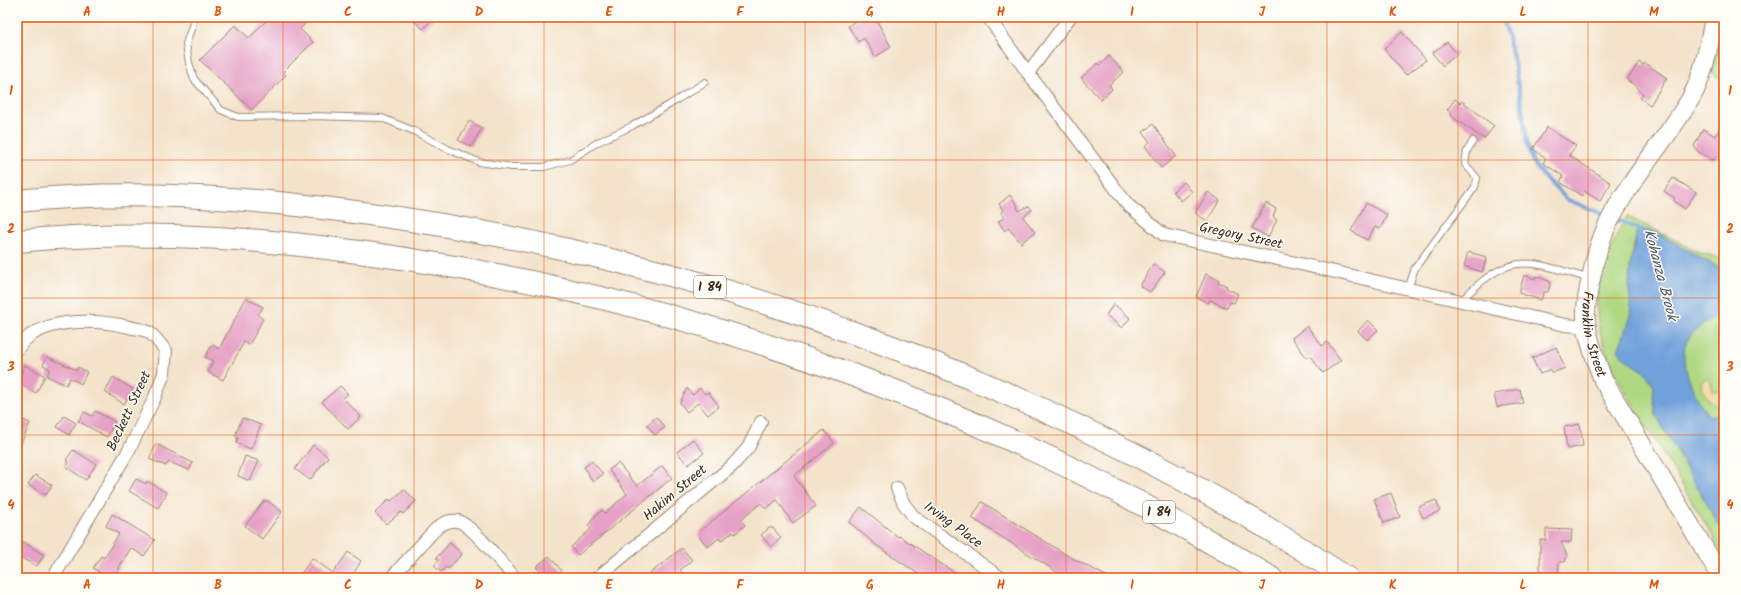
<svg xmlns="http://www.w3.org/2000/svg" width="1741" height="595" font-family="Kalam,sans-serif">
<style>
.green{fill:#b0d883;stroke:#768150}
.sand{fill:#eeda9e;stroke:#94825e}
.water{fill:#71a1da;stroke:#56667c}
.lines{fill:none;stroke-linecap:round;stroke-linejoin:round}
.stream{stroke:#71a1da;stroke-width:4}
.building{fill:#e6a1c6}
.lane-casing{stroke:#988674;stroke-width:8}
.street-casing{stroke:#988674;stroke-width:14}
.secondary-casing{stroke:#988674;stroke-width:20}
.highway-casing{stroke:#988674;stroke-width:24}
.lane{stroke:#fff;stroke-width:6}
.street{stroke:#fff;stroke-width:12}
.secondary{stroke:#fff;stroke-width:18}
.highway{stroke:#fff;stroke-width:22}
.grid{fill:none;stroke:#df570d;stroke-width:1;stroke-opacity:0.55}
.labels{text-anchor:middle;dominant-baseline:central;stroke-width:3;stroke-linejoin:round;paint-order:stroke}
.shield{fill:#fdfcf7;stroke:#75695f;stroke-width:1}
.shield-label{font-size:13px;font-weight:bold;fill:#3b2a1e}
.street-label{font-size:14px;fill:#3b2a1e;stroke:#fdfcf7}
.water-label{font-size:15px;font-style:italic;fill:#515a69;stroke:#fdfcf7}
.neatline{fill:none;stroke:#df570d;stroke-width:1.5}
.grid-label{font-size:13px;text-anchor:middle;font-weight:bold;fill:#df570d}
</style>
<rect width="100%" height="100%" fill="#fdfcf7"/>
<filter id="ink" filterUnits="userSpaceOnUse"><feTurbulence type="fractalNoise" baseFrequency=".025" numOctaves="2"/><feDisplacementMap in="SourceGraphic" scale="8" xChannelSelector="R" yChannelSelector="G"/><feConvolveMatrix kernelMatrix="1 2 1 2 8 2 1 2 1" color-interpolation-filters="sRGB"/></filter>
<filter id="wash" filterUnits="userSpaceOnUse"><feTurbulence type="fractalNoise" baseFrequency=".012" numOctaves="4" result="noise"/><feDisplacementMap in="SourceGraphic" scale="16" xChannelSelector="R" yChannelSelector="G"/><feGaussianBlur stdDeviation="0.9" result="paint"/><feColorMatrix in="noise" values="0 0 0 0 0 0 0 0 0 0 0 0 0 0 0 0 0 1.4 0 .05"/><feComposite in="paint" operator="in"/></filter>
<g filter="url(#wash)">
<rect width="100%" height="100%" fill="#f4e3cb"/>
<g class="green">
<polygon points="1722,17 1724,17 1724,81 1712,73"/>
<path d="M1627,216L1701,253L1724,259V556C1703,519 1681,483 1659,447C1636,409 1596,352 1597,307C1597,275 1612,244 1627,216Z"/>
</g>
<path class="sand" d="M1705,378L1711,382L1713,391H1720L1724,393V403L1718,406C1709,402 1702,393 1701,383Z"/>
<path class="water" d="M1637,228L1657,233L1714,265L1724,267V313C1690,330 1674,342 1690,381C1695,394 1700,405 1709,416H1724V534L1656,415L1653,397L1654,386L1645,372L1628,361L1618,351L1631,316L1629,288L1630,266Z"/>
<g class="lines">
<g class="stream">
<polyline points="1500,17 1505,25 1513,57 1525,126 1527,144 1532,160 1538,170 1550,183 1568,200 1607,216"/>
<polyline points="1615,219 1637,228 1639,233"/>
</g>
</g>
<g id="blocks">
<g class="building">
<polygon points="270,17 311,17 300,29 313,42 283,72 286,75 252,110 200,60 235,25 249,38"/>
<polygon points="410,17 435,17 423,29"/>
<polygon points="861,17 875,17 891,47 875,57 864,38 858,42 848,26"/>
<polygon points="1402,32 1426,60 1406,75 1384,49"/>
<polygon points="1447,42 1457,54 1443,66 1432,53"/>
<polygon points="1109,56 1124,72 1109,85 1112,89 1101,100 1081,78 1098,63 1100,65"/>
<polygon points="1639,62 1644,65 1645,63 1667,78 1650,105 1640,98 1643,94 1639,90 1638,88 1627,80"/>
<polygon points="1455,99 1460,103 1462,101 1494,126 1484,139 1451,116 1452,114 1447,110"/>
<polygon points="469,121 482,128 471,147 458,140"/>
<polygon points="1724,121 1724,160 1717,156 1713,160 1698,152 1694,146 1703,129 1715,136"/>
<polygon points="1153,124 1176,156 1161,168 1145,146 1150,142 1143,132"/>
<polygon points="1547,127 1576,146 1569,155 1611,183 1600,201 1584,191 1582,196 1560,182 1563,176 1543,163 1546,158 1533,149"/>
<polygon points="1673,178 1696,192 1685,209 1673,200 1675,198 1664,191"/>
<polygon points="1184,182 1192,192 1181,201 1173,191"/>
<polygon points="1208,192 1220,200 1207,221 1195,213"/>
<polygon points="1010,195 1018,206 1017,207 1019,211 1029,206 1032,210 1023,217 1035,232 1021,243 1008,228 1005,231 998,221 1005,218 1001,212 1003,210 999,204"/>
<polygon points="1266,203 1276,209 1273,217 1277,220 1268,237 1252,228"/>
<polygon points="1366,203 1387,215 1380,229 1375,227 1367,240 1351,231"/>
<polygon points="1468,252 1487,257 1482,272 1464,266"/>
<polygon points="1153,264 1165,272 1150,292 1140,286"/>
<polygon points="1206,274 1219,280 1218,282 1227,286 1226,288 1238,294 1234,303 1230,302 1227,308 1210,300 1208,303 1196,297"/>
<polygon points="1524,275 1535,279 1536,276 1551,282 1548,292 1544,292 1541,300 1519,293"/>
<polygon points="246,298 263,307 258,315 263,319 249,345 244,342 223,380 208,372 213,361 205,357 212,345 219,349"/>
<polygon points="1114,304 1130,318 1122,328 1106,315"/>
<polygon points="1368,320 1378,330 1367,340 1358,331"/>
<polygon points="1307,326 1322,346 1327,342 1341,360 1323,373 1310,356 1307,358 1292,338"/>
<polygon points="1556,347 1565,368 1552,373 1550,369 1540,374 1532,358"/>
<polygon points="47,357 77,370 78,367 87,372 81,384 70,378 66,385 47,376 50,369 43,365"/>
<polygon points="25,365 45,376 36,393 17,382"/>
<polygon points="113,377 133,389 124,404 105,392"/>
<polygon points="340,386 348,394 343,398 361,417 348,429 322,402"/>
<polygon points="687,388 693,395 700,388 705,394 708,392 719,406 708,415 698,403 687,412 680,403"/>
<polygon points="1520,389 1523,403 1497,407 1494,394"/>
<polygon points="95,411 115,422 107,437 78,421 84,412 92,416"/>
<polygon points="64,416 76,423 69,435 57,427"/>
<polygon points="17,417 30,423 17,453"/>
<polygon points="656,417 665,427 655,435 647,425"/>
<polygon points="242,418 261,425 251,449 236,443 238,438 235,436"/>
<polygon points="1580,424 1583,446 1567,449 1564,427"/>
<polygon points="824,430 834,443 794,476 816,506 793,523 777,500 766,509 761,503 741,520 745,525 735,534 733,532 721,541 719,538 708,547 698,535 701,530"/>
<polygon points="693,439 704,453 688,465 677,452"/>
<polygon points="156,444 193,463 189,470 169,462 166,466 149,459"/>
<polygon points="313,445 328,457 310,480 295,469"/>
<polygon points="73,450 96,464 86,480 66,467 69,462 66,460"/>
<polygon points="245,456 259,461 250,481 238,476"/>
<polygon points="592,461 603,474 593,482 584,467"/>
<polygon points="618,463 637,486 662,466 672,478 578,555 571,547 591,529 588,525 592,521 591,520 602,510 605,513 627,494 609,470"/>
<polygon points="35,475 52,485 46,495 28,485"/>
<polygon points="136,479 146,484 147,481 167,493 158,508 129,491"/>
<polygon points="404,489 416,501 403,514 401,512 386,524 375,513 389,499 391,501"/>
<polygon points="1391,493 1400,517 1384,523 1374,499"/>
<polygon points="1436,500 1440,511 1423,518 1418,507"/>
<polygon points="264,501 268,501 282,512 262,539 245,526"/>
<polygon points="982,502 1070,557 1110,578 1067,578 1060,574 972,518"/>
<polygon points="861,507 898,537 899,536 963,578 924,578 876,545 849,522"/>
<polygon points="112,514 155,540 144,556 131,548 119,567 120,568 111,578 108,578 93,568 101,556 104,558 119,534 106,526"/>
<polygon points="769,528 773,528 781,538 771,547 761,535"/>
<polygon points="1546,529 1572,530 1571,542 1561,542 1567,555 1565,562 1559,562 1558,578 1540,578 1540,540 1546,540"/>
<polygon points="17,538 44,555 37,566 17,556"/>
<polygon points="450,543 462,554 448,569 446,567 441,572 434,566 439,560 436,558"/>
<polygon points="682,548 692,560 680,570 687,578 644,578"/>
<polygon points="348,552 361,561 351,578 298,578 312,558 333,573"/>
<polygon points="549,556 562,571 554,578 546,578 536,567"/>
</g>
</g>
</g>
<g filter="url(#ink)">
<use href="#blocks" fill-opacity="0" stroke="#988674" stroke-width="1"/>
<g class="lines">
<defs>
<g id="lane">
<polyline points="195,17 186,44 189,63 194,79 221,110 238,117 309,116 382,118 414,131 448,149 479,162 512,167 544,167 570,160 598,142 632,126 669,105 705,82"/>
<polyline points="1408,289 1415,268 1475,187 1477,178 1465,164 1467,151 1473,141"/>
<path d="M1461,301C1510,250 1528,260 1590,279"/>
</g>
<g id="street">
<polyline points="988,17 1028,73 1128,205 1164,235 1296,263 1565,325 1587,327"/>
<polyline points="1028,73 1070,17"/>
<path d="M17,350C37,316 96,319 129,327C135,329 145,329 150,333C156,338 161,345 166,351L164,373L155,397L129,450L53,578"/>
<polyline points="897,488 904,504 914,517 1001,578"/>
<path d="M391,578L431,534C437,527 447,519 458,521C472,525 504,566 515,578"/>
<polyline points="597,578 732,466 748,448 761,422"/>
</g>
<g id="secondary">
<path id="s1" d="M1714,17C1710,41 1704,75 1692,96C1669,137 1635,172 1613,214C1603,232 1596,253 1592,274C1588,291 1584,310 1587,328C1590,346 1597,363 1603,380L1722,578"/>
</g>
<g id="highway">
<path d="M17,201C130,189 242,197 355,212C706,258 1050,383 1347,578"/>
<path d="M17,241C147,228 277,239 407,259C713,307 1007,416 1271,578"/>
</g>
</defs>
<use href="#lane" class="lane-casing"/>
<use href="#street" class="street-casing"/>
<use href="#secondary" class="secondary-casing"/>
<use href="#highway" class="highway-casing"/>
<use href="#lane" class="lane"/>
<use href="#street" class="street"/>
<use href="#secondary" class="secondary"/>
<use href="#highway" class="highway"/>
</g>
</g>
<path class="grid" d="M153,17V578M283,17V578M414,17V578M544,17V578M675,17V578M805,17V578M936,17V578M1066,17V578M1197,17V578M1327,17V578M1458,17V578M1588,17V578M17,160H1724M17,298H1724M17,435H1724"/>
<g class="labels">
<g class="shield">
<rect x="694" y="276" width="32" height="22" rx="3"/>
<rect x="1143" y="501" width="32" height="22" rx="3"/>
</g>
<g class="shield-label">
<text x="710" y="287">I 84</text>
<text x="1159" y="512">I 84</text>
</g>
<g class="street-label">
<text transform="translate(1241 236) rotate(12)">Gregory Street</text>
<text stroke="none"><textPath href="#s1" startOffset="350">Franklin Street</textPath></text>
<text transform="translate(129 411) rotate(-65)">Beckett Street</text>
<text transform="translate(675 493) rotate(-40)">Hakim Street</text>
<text transform="translate(953 525) rotate(36)">Irving Place</text>
</g>
<g class="water-label">
<text transform="translate(1660 275) rotate(75)">Kohanza Brook</text>
</g>
</g>
<rect width="1741" height="595" fill="none" stroke="#fdfcf7" stroke-width="44"/>
<rect x="22" y="22" width="1697" height="551" class="neatline"/>
<g class="grid-label">
<text x="87" y="16">A</text>
<text x="218" y="16">B</text>
<text x="348" y="16">C</text>
<text x="479" y="16">D</text>
<text x="609" y="16">E</text>
<text x="740" y="16">F</text>
<text x="870" y="16">G</text>
<text x="1001" y="16">H</text>
<text x="1132" y="16">I</text>
<text x="1262" y="16">J</text>
<text x="1393" y="16">K</text>
<text x="1523" y="16">L</text>
<text x="1654" y="16">M</text>
<text x="11" y="95">1</text>
<text x="1730" y="95">1</text>
<text x="11" y="233">2</text>
<text x="1730" y="233">2</text>
<text x="11" y="371">3</text>
<text x="1730" y="371">3</text>
<text x="11" y="509">4</text>
<text x="1730" y="509">4</text>
<text x="87" y="589">A</text>
<text x="218" y="589">B</text>
<text x="348" y="589">C</text>
<text x="479" y="589">D</text>
<text x="609" y="589">E</text>
<text x="740" y="589">F</text>
<text x="870" y="589">G</text>
<text x="1001" y="589">H</text>
<text x="1132" y="589">I</text>
<text x="1262" y="589">J</text>
<text x="1393" y="589">K</text>
<text x="1523" y="589">L</text>
<text x="1654" y="589">M</text>
</g>
</svg>
